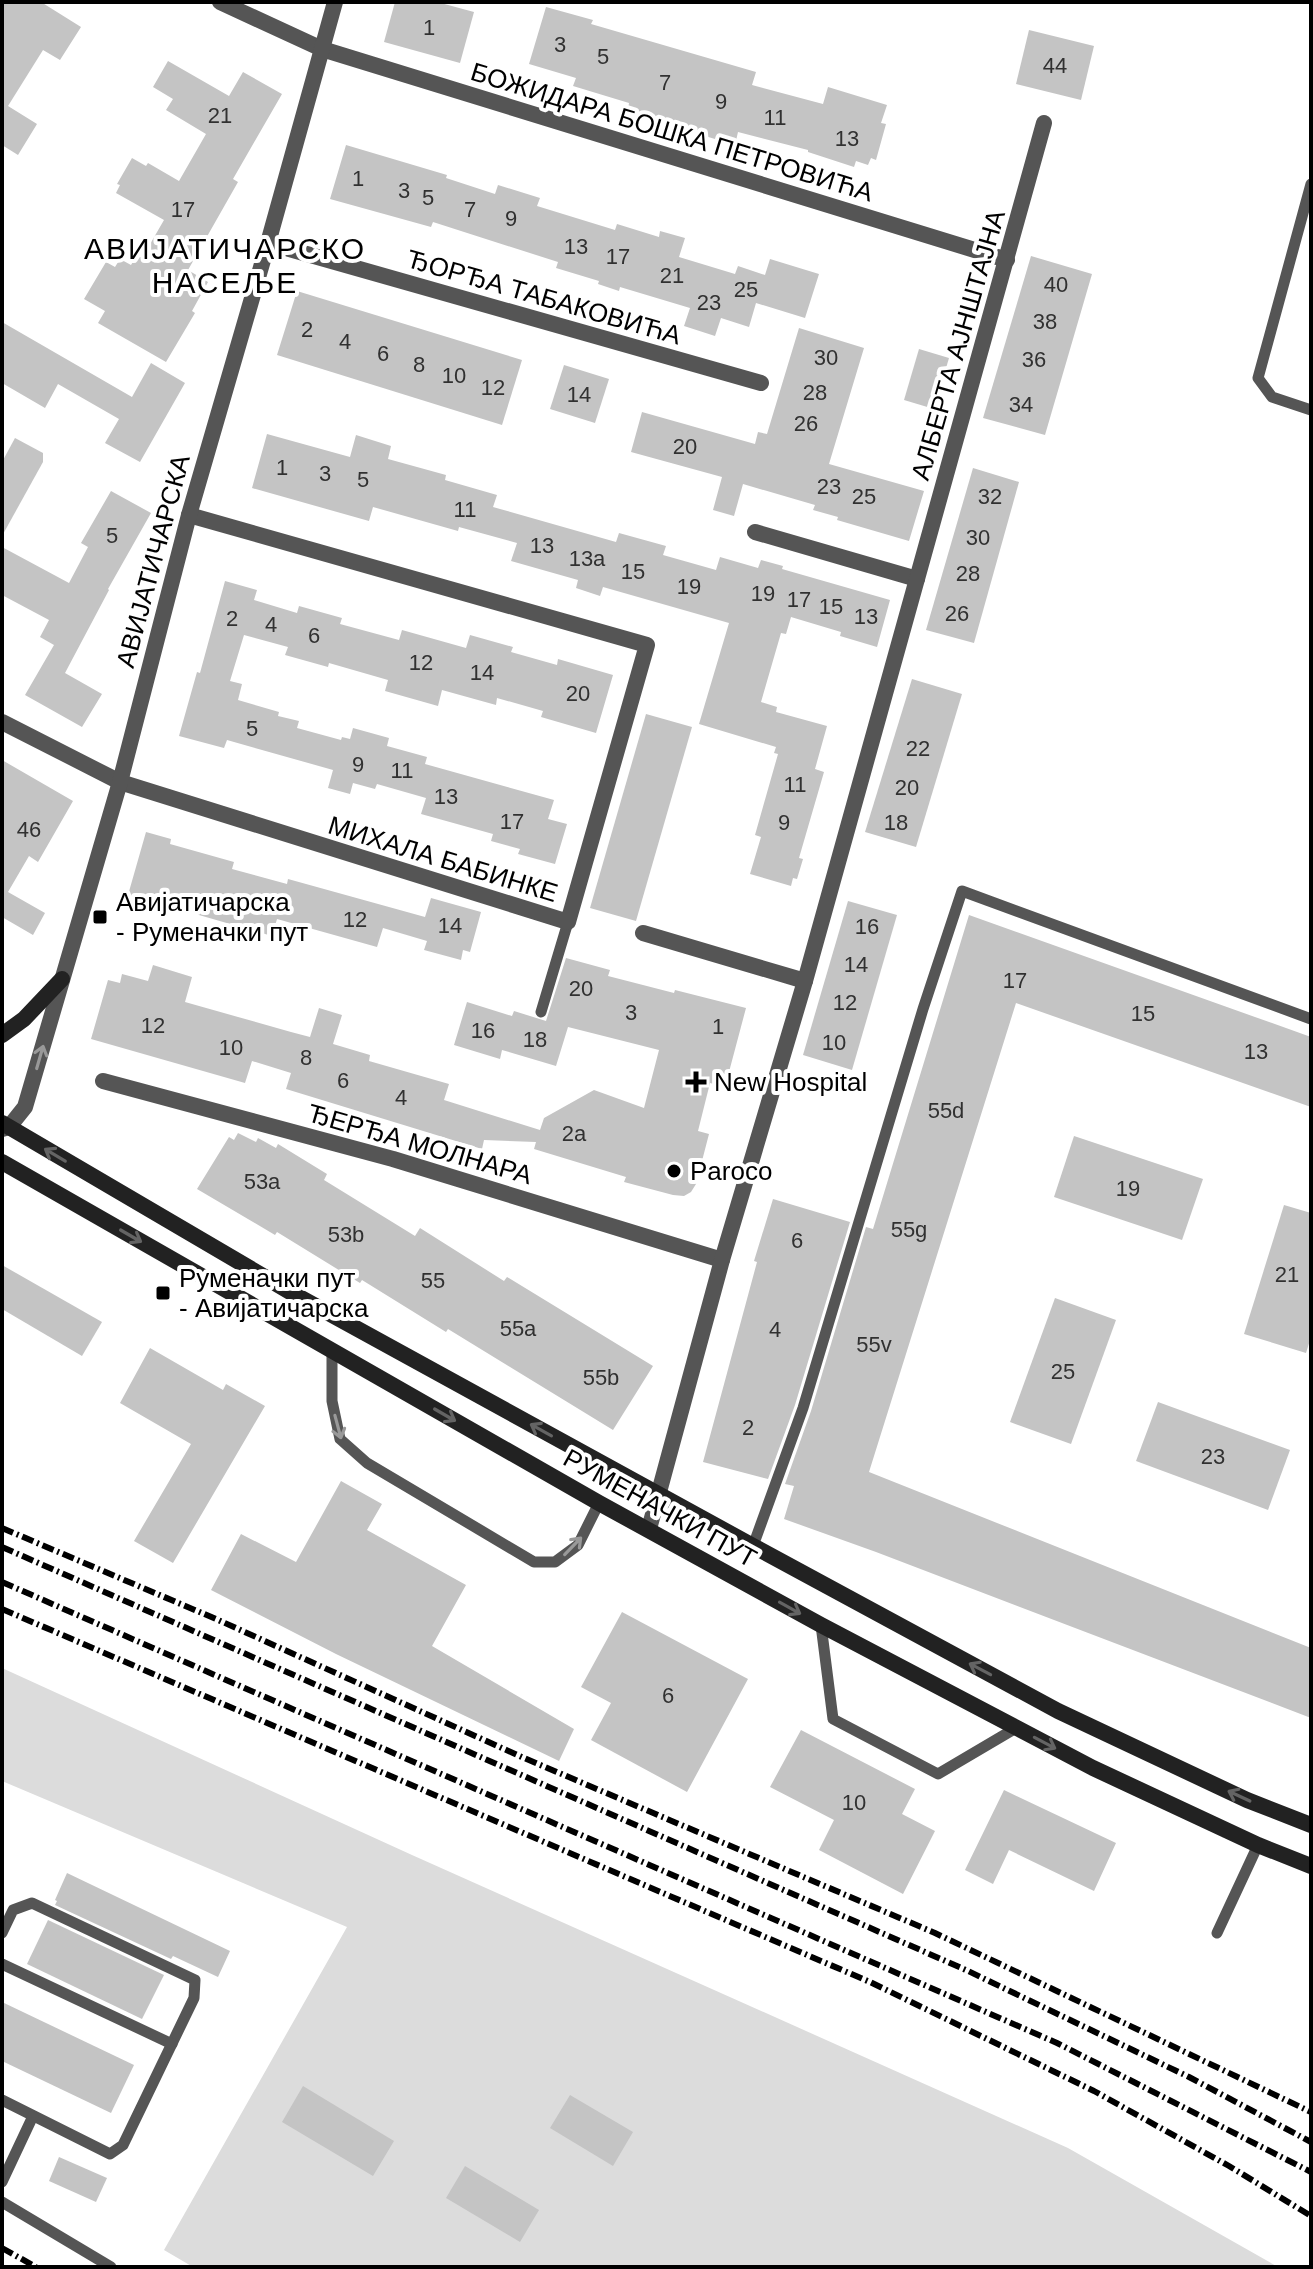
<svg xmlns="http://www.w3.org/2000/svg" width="1313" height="2269" font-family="Helvetica,sans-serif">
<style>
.green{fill:#dcdcdc}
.building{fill:#c4c4c4}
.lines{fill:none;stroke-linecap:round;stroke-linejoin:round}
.service{stroke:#555;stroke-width:11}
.minor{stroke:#555;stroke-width:16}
.secondary{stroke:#222;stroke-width:16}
.rail{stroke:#000;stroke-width:6;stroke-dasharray:12 4 2 4;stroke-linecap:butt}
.oneway{stroke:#999}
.oneway2{stroke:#646464}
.poi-dot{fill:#000;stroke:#fff;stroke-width:3}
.labels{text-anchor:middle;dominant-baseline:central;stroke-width:8;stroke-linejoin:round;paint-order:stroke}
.number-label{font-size:22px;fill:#313131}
.street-label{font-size:26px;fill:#000;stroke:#fff}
.poi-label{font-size:26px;fill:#000;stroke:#fff;text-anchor:start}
.quarter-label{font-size:30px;letter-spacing:2px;fill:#000;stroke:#fff}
</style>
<rect width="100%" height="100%" fill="#fff"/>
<polygon class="green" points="2,1668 412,1855 1068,2148 1278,2267 193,2267 164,2250 347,1927 2,1781"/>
<g class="building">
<polygon points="2,2 41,2 81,27 60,60 43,50 8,106 37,124 18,155 2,145"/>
<polygon points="395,2 437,2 474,12 460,63 384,42"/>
<polygon points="546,7 593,20 591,24 756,72 752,85 823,104 828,87 887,105 881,123 886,124 876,160 871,158 868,165 856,161 854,167 808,152 808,150 738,132 735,145 685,130 687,126 628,109 629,103 573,86 576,78 529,64"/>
<polygon points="1029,30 1094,46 1081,100 1016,84"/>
<polygon points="168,61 229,96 243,72 282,94 233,179 238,182 188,270 208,282 192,311 195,313 166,362 98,323 105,311 84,299 106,262 115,267 120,259 131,265 137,255 142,258 164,220 116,193 120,185 117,184 132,158 146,166 148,163 179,181 206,134 166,110 173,99 153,87"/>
<polygon points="346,145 447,175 446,178 495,194 498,185 540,198 537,206 615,230 617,224 659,237 660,231 685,238 679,257 735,274 738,266 765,275 770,259 819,274 805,318 756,303 749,327 721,318 715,336 684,326 690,308 620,287 619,291 598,284 599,281 556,268 558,262 433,222 431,227 330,199"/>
<polygon points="1031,256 1092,274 1045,435 983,418"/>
<polygon points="297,291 522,360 502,425 277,355"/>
<polygon points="2,322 132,397 151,363 185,383 140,462 105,443 119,419 58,384 45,408 2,383"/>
<polygon points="799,328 864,348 829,464 924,491 909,541 837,520 838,517 813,510 815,505 743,484 734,516 713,510 722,477 631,452 642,412 755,444 758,432 767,434"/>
<polygon points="919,349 949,358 934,409 904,400"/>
<polygon points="564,365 609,379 595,423 550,409"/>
<polygon points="267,434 350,457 356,435 391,446 388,459 446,475 445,480 497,495 493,507 616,542 619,533 666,546 663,555 716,570 720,557 758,568 761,560 783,566 782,569 890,600 877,647 840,636 841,632 791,617 786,634 781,633 761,702 777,707 776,712 827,726 815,769 824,772 799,858 803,859 797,879 793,878 791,886 750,874 761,837 755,835 778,754 774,753 776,747 699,724 729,623 603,587 600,596 576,588 578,580 511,561 517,543 459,527 458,531 373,507 369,521 252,488"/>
<polygon points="15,438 43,453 43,462 2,536 2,462"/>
<polygon points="973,468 1019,482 974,643 926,630"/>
<polygon points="111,491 151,513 108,589 109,590 65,673 102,694 82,727 25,695 54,645 40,637 49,620 2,595 2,547 69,583 88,547 81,543"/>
<polygon points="225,581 257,590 254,600 297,613 299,606 342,618 340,624 399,640 402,630 466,648 470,635 513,647 511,652 557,665 558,659 613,675 596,733 541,717 543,711 497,698 496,705 442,690 438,706 385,691 388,680 329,663 328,667 285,655 288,647 244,635 230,681 242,684 238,700 279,712 278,716 299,721 297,728 341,740 342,737 350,739 353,728 389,738 387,746 427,757 425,764 554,800 548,819 567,824 555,864 518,854 520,849 491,841 493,834 421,814 426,798 377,784 375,789 353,783 350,794 328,788 333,770 227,740 224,748 179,736 197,672 200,673"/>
<polygon points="912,679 962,694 916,847 865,832"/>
<polygon points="646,714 692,727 636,921 590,908"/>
<polygon points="2,760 73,801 38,862 29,856 8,892 45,913 33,935 2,917"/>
<polygon points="146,832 171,839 170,844 234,862 232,869 287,884 288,879 425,917 431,898 481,912 470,952 463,950 461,960 424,950 427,941 383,928 377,947 277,919 272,936 154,902 152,909 126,902"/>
<polygon points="848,901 897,915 852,1070 803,1055"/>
<polygon points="969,915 1311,1037 1311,1107 1016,1003 869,1472 1311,1648 1311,1718 876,1552 784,1519 794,1486 785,1484 811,1411 866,1227 873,1229"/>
<polygon points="566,958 610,970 608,976 674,993 675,990 746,1008 725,1087 710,1083 698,1131 709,1134 696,1184 691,1192 684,1196 673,1195 624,1182 626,1177 534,1149 536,1142 484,1140 482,1149 286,1089 291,1073 252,1061 245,1083 91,1039 108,980 120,983 122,974 148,981 153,965 192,977 185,1002 291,1032 310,1037 319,1008 342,1015 333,1044 370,1055 369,1061 449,1084 444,1100 540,1130 544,1118 594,1090 644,1108 659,1050 568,1027 556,1066 502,1050 500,1059 454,1045 467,1002 512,1016 514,1011 546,1021"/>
<polygon points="238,1133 256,1142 258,1138 276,1148 278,1144 327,1174 324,1180 415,1236 420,1228 504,1281 507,1277 653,1366 613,1430 448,1329 446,1332 362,1280 360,1283 277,1232 275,1235 197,1189 229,1137 234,1140"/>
<polygon points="1074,1136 1203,1179 1182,1240 1054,1197"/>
<polygon points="773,1199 850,1222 795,1405 768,1479 703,1462 757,1262 754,1261"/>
<polygon points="1284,1205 1311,1213 1311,1337 1306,1353 1244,1334"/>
<polygon points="2,1265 102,1322 82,1356 2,1309"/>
<polygon points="1055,1298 1116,1320 1071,1444 1010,1422"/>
<polygon points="150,1348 223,1390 226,1384 265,1406 173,1563 134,1541 191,1444 120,1403"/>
<polygon points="1158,1402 1290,1450 1268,1510 1136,1461"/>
<polygon points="341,1481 382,1504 367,1530 466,1585 432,1646 574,1729 559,1761 336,1654 211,1590 241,1534 296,1562"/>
<polygon points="622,1612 748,1679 687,1792 591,1740 611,1703 581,1687"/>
<polygon points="801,1730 915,1789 902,1814 935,1831 903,1894 819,1850 834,1820 770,1787"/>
<polygon points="1004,1790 1116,1843 1094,1891 1009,1850 993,1884 965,1870"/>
<polygon points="67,1873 230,1951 218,1977 173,1956 171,1959 55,1905 57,1901 55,1900"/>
<polygon points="48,1920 164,1975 142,2019 27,1964"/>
<polygon points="2,2002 134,2065 111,2113 2,2061"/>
<polygon points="303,2086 394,2141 373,2176 282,2122"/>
<polygon points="570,2095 633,2132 613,2166 550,2128"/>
<polygon points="59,2157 107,2178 96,2202 49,2181"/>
<polygon points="465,2166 539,2210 520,2242 446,2198"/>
</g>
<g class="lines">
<g class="service">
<polyline points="1311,184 1258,378 1272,397 1311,410"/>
<polyline points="541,1012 568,922"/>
<polyline points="332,1350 332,1401 340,1439 367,1463 534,1562 555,1562 578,1545 599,1503"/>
<polyline points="753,1546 803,1408 923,1009 962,891 1311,1019"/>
<polyline points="821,1625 833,1719 938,1774 1016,1728"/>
<polyline points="2,1933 13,1910 32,1903 195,1980 194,1998 123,2145 110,2154 2,2100"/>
<polyline points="1217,1933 1258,1845"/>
<polyline points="2,1964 172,2044"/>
<polyline points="2,2182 33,2116"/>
<polyline points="2,2202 111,2267"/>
</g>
<g class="minor">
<polyline points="220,2 322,49 1007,260"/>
<polyline points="268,243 761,383"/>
<polyline points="755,532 917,579"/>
<polyline points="2,722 120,782 568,922 647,645 189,515"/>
<polyline points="643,933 805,981"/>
<polyline points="103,1081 393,1159 722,1260"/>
<polyline points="2,1129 9,1127 25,1107 120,782 189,515 268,243 335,2"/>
<polyline points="649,1529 722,1260 805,981 1044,123"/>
</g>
<g class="secondary">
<polyline points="2,1035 24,1019 62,979"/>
<polyline points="2,1123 292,1293 753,1546 1058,1711 1247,1800 1311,1825"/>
<polyline points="2,1162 599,1503 821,1625 1093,1768 1258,1845 1311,1866"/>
</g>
<g class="rail">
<polyline points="2,1528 216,1619 524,1758 935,1933 1311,2112"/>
<polyline points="2,1547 966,1970 1189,2077 1311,2142"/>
<polyline points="2,1582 1057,2043 1311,2172"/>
<polyline points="2,1609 870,1982 1094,2091 1229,2166 1311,2216"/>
<polyline points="2,2248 36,2267"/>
</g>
</g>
<defs><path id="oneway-shaft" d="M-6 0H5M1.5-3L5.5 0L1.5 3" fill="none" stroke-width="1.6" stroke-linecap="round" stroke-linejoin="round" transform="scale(2)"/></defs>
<g class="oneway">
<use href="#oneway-shaft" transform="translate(40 1057) rotate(-74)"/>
<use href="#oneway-shaft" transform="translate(338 1427) rotate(75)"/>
<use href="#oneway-shaft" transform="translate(573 1546) rotate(-46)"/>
</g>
<g class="oneway2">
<use href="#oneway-shaft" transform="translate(55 1155) rotate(-149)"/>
<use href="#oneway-shaft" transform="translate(131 1236) rotate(30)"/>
<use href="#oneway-shaft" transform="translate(445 1415) rotate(30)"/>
<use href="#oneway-shaft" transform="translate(541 1430) rotate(-151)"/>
<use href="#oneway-shaft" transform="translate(790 1608) rotate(29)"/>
<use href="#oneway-shaft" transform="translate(980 1669) rotate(-152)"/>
<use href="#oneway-shaft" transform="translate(1045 1743) rotate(28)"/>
<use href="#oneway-shaft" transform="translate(1239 1796) rotate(-155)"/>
</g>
<g class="poi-dot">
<rect x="92" y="909" width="16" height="16" rx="4"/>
<path d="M692 1070h8v8h8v8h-8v8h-8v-8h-8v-8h8z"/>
<circle cx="674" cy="1171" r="8"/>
<rect x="155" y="1285" width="16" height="16" rx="4"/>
</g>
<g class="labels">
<g class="number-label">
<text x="429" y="27">1</text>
<text x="560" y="44">3</text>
<text x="603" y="56">5</text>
<text x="1055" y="65">44</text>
<text x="665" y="82">7</text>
<text x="721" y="101">9</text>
<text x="220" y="115">21</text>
<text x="775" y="117">11</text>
<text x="847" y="138">13</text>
<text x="358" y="178">1</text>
<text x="404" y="190">3</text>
<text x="428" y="197">5</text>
<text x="183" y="209">17</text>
<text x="470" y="209">7</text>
<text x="511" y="218">9</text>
<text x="576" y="246">13</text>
<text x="618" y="256">17</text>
<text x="672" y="275">21</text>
<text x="1056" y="284">40</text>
<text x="746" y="289">25</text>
<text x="709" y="302">23</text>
<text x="1045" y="321">38</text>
<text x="307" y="329">2</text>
<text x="345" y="341">4</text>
<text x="383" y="353">6</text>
<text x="826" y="357">30</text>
<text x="1034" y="359">36</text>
<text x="419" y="364">8</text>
<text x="454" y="375">10</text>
<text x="493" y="387">12</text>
<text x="815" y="392">28</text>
<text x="579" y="394">14</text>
<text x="1021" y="404">34</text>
<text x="806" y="423">26</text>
<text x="685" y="446">20</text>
<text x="282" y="467">1</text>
<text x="325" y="473">3</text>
<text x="363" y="479">5</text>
<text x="829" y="486">23</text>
<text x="864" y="496">25</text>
<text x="990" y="496">32</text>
<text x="465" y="509">11</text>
<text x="112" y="535">5</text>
<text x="978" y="537">30</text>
<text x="542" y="545">13</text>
<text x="587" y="558">13a</text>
<text x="633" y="571">15</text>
<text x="968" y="573">28</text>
<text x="689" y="586">19</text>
<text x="763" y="593">19</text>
<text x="799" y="599">17</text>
<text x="831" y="606">15</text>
<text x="957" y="613">26</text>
<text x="866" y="616">13</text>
<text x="232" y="618">2</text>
<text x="271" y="624">4</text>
<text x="314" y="635">6</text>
<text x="421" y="662">12</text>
<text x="482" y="672">14</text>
<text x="578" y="693">20</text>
<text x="252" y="728">5</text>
<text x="918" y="748">22</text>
<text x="358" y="764">9</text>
<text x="402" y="770">11</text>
<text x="795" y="784">11</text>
<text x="907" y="787">20</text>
<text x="446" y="796">13</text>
<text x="512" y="821">17</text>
<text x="784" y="822">9</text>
<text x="896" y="822">18</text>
<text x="29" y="829">46</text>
<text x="355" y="919">12</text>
<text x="450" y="925">14</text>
<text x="867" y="926">16</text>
<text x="856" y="964">14</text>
<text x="1015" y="980">17</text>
<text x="581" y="988">20</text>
<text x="845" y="1002">12</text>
<text x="631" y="1012">3</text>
<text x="1143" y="1013">15</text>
<text x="153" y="1025">12</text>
<text x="718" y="1026">1</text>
<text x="483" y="1030">16</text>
<text x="535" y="1039">18</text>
<text x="834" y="1042">10</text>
<text x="231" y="1047">10</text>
<text x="1256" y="1051">13</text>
<text x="306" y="1057">8</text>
<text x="343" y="1080">6</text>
<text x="401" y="1097">4</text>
<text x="946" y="1110">55d</text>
<text x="574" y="1133">2a</text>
<text x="262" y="1181">53a</text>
<text x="1128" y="1188">19</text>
<text x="909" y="1229">55g</text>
<text x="346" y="1234">53b</text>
<text x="797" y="1240">6</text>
<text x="1287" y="1274">21</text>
<text x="433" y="1280">55</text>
<text x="518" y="1328">55a</text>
<text x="775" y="1329">4</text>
<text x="874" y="1344">55v</text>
<text x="1063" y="1371">25</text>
<text x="601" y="1377">55b</text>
<text x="748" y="1427">2</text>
<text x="1213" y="1456">23</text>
<text x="668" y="1695">6</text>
<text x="854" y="1802">10</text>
</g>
<g class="street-label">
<text transform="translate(672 132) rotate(17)">БОЖИДАРА БОШКА ПЕТРОВИЋА</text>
<text transform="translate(544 297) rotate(16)">ЂОРЂА ТАБАКОВИЋА</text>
<text transform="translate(958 345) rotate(-74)">АЛБЕРТА АЈНШТАЈНА</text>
<text transform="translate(153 561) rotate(-75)">АВИЈАТИЧАРСКА</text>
<text transform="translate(443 859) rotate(17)">МИХАЛА БАБИНКЕ</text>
<text transform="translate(420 1144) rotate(16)">ЂЕРЂА МОЛНАРА</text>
<text transform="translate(660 1508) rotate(29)">РУМЕНАЧКИ ПУТ</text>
</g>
<g class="poi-label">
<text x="116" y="902">Авијатичарска<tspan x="116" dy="30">- Руменачки пут</tspan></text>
<text x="714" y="1082">New Hospital</text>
<text x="690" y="1171">Paroco</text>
<text x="179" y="1278">Руменачки пут<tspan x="179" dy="30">- Авијатичарска</tspan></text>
</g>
<g class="quarter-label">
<text x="225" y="248">АВИЈАТИЧАРСКО<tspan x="225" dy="34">НАСЕЉЕ</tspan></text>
</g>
</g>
<rect width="1313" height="2269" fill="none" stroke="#000000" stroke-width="8"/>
</svg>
